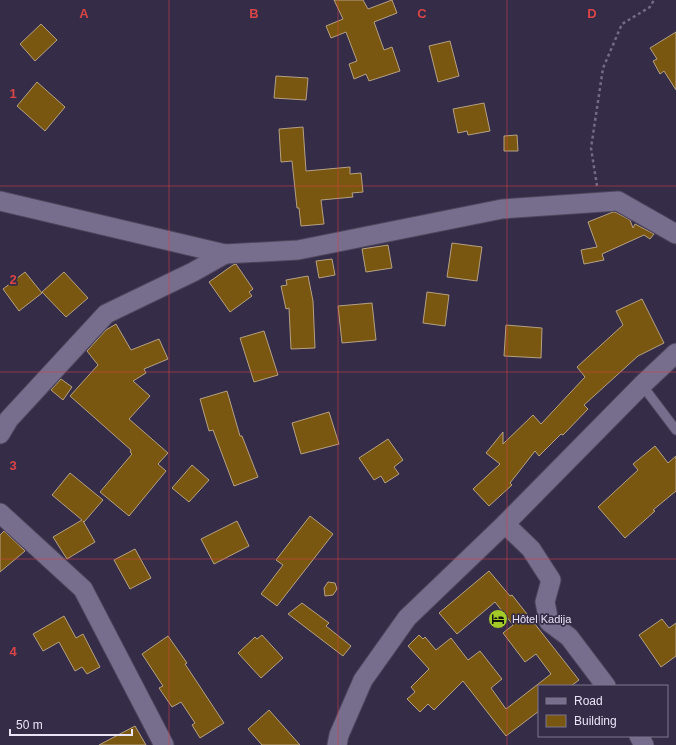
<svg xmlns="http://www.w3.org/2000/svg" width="676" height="745" font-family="Arial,sans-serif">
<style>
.building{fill:#7a5710;stroke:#b5a182}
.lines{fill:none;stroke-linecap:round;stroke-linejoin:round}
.lane-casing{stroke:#4e465d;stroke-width:11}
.street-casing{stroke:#4e465d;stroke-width:21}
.path{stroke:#736b84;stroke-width:2.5;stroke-dasharray:3 3;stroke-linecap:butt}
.lane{stroke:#776e8d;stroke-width:9}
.street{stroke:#776e8d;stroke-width:19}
.grid{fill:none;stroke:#d94447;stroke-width:1;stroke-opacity:0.55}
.labels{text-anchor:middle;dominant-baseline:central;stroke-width:3.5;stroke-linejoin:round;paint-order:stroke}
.poi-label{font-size:11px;fill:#e9e4f6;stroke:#352c48;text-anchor:start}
.grid-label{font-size:13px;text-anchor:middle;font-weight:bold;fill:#d94447;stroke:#352c48;stroke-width:3.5;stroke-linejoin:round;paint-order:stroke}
</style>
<rect width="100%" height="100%" fill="#352c48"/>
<g class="building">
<polygon points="334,0 363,0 368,9 392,0 397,13 374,22 384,50 392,47 400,71 369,81 366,74 354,79 349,64 357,61 346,32 331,38 326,26 343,19"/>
<polygon points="41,24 57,40 35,61 20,44"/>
<polygon points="676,32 676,90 664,71 660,74 653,61 657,59 650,48"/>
<polygon points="450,41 459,76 438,82 429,46"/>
<polygon points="276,76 308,78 306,100 274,98"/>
<polygon points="37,82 65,107 45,131 17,106"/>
<polygon points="484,103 490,131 468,135 467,131 458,133 453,109"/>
<polygon points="303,127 306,171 350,167 350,174 361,173 363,192 352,193 353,197 321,200 324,224 301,226 299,208 297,208 292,161 281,162 279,129"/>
<polygon points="517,135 518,151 504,151 504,136"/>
<polygon points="613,212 615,212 630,220 633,228 635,224 654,234 650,239 644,235 602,254 604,260 584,264 581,250 597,247 588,222"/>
<polygon points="452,243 482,247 477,281 447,277"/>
<polygon points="388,245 392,268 366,272 362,249"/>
<polygon points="332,259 335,275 319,278 316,261"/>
<polygon points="236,264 253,289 249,292 252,296 230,312 209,282 233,265"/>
<polygon points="25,272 42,293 19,311 3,289"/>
<polygon points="64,272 88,298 66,317 42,292"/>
<polygon points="308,276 313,301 315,348 291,349 289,308 286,309 281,286 287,285 286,280"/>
<polygon points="427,292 449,295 445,326 423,323"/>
<polygon points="642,299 664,343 638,356 584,405 588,409 563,435 561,434 539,456 535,451 510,483 512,485 489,506 473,489 500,464 486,453 503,432 503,444 533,415 541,424 585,377 577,367 623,325 616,311"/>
<polygon points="372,303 376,340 342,343 338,306"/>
<polygon points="116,324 131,350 159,339 168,359 144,369 146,373 133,381 150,396 129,419 168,453 158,464 166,471 129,516 100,492 132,454 130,452 131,450 70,396 98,365 87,351 106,330"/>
<polygon points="506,325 542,328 541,358 504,356"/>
<polygon points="264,331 278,375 254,382 240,338"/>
<polygon points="61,379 72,387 63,400 51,390"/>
<polygon points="227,391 240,436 242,436 258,477 234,486 213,430 209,431 200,399"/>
<polygon points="329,412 339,444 301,454 292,423"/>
<polygon points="388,439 403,460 394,467 399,474 385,483 381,476 374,480 359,458"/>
<polygon points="655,446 668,463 676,456 676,491 653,510 655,511 625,538 598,507 638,470 633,464"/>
<polygon points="192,465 209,480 189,502 172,488"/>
<polygon points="70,473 103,500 84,522 83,521 95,542 67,559 53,537 82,520 52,495"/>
<polygon points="310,516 333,534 277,606 261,594 283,565 276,560"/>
<polygon points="237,521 249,546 214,564 201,539"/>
<polygon points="4,531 25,551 0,572 0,535"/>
<polygon points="135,549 151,578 130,589 114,560"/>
<polygon points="489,571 510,596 512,595 579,680 571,686 539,686 539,711 506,736 463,681 434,710 428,704 420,712 407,699 415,692 411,687 429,669 408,646 419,635 423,639 425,637 436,650 451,638 468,660 480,651 502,679 491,688 506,709 551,674 536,654 525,662 503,633 513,625 495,602 457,634 439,613"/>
<polygon points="328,582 335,583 337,589 333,595 325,596 324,588"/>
<polygon points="302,603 329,623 326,626 351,646 343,656 288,614"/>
<polygon points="64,616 76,638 83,634 100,667 87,674 82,667 75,671 59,642 43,651 33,634"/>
<polygon points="662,619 669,628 676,623 676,656 661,667 639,635"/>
<polygon points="262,635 283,658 261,678 238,653 255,637 257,639"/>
<polygon points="168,636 187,663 185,664 224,723 200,738 192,725 195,723 181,702 172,707 159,688 163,686 142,654"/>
<polygon points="269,710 300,745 262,745 248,729"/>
<polygon points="135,726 146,745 99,745"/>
</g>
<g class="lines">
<defs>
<polyline id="lane" points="642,385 676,430"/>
<g id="street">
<polyline points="0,201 225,254 298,250 502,209 618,201 676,234"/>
<polyline points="0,434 9,419 106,314 193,272 225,254"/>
<polyline points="0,513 83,589 164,745"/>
<polyline points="505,524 531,549 551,580 545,602 549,622 569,637 606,686"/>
<polyline points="639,736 644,745"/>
<polyline points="337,745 339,735 363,680 407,618 505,524 642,385 676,353"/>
</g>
</defs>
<use href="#lane" class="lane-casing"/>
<use href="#street" class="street-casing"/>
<polyline class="path" points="597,186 591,148 603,68 622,24 650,7 654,0"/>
<use href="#lane" class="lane"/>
<use href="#street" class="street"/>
</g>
<path class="grid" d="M169,0V745M338,0V745M507,0V745M0,186H676M0,372H676M0,559H676"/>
<defs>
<symbol id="hotel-disc" viewBox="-11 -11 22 22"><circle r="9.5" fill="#a3c927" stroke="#352c48"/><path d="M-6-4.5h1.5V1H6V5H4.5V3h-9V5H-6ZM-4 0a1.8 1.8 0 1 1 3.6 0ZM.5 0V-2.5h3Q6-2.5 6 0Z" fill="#111"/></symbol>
</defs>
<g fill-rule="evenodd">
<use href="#hotel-disc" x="487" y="608" width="22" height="22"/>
</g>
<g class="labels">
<g class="poi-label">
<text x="512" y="619">Hôtel Kadija</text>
</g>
</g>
<g class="grid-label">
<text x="84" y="18">A</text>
<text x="254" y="18">B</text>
<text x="422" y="18">C</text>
<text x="592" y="18">D</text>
<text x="13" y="98">1</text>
<text x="13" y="284">2</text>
<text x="13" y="470">3</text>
<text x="13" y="656">4</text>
</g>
<rect x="538" y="685" width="130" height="52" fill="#352c48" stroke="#7d768e"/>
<rect x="546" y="698" width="20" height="6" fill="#776e8d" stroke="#7d768e"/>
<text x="574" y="705" font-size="12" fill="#e9e4f6">Road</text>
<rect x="546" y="715" width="20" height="12" fill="#7a5710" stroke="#7d768e"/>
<text x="574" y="725" font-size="12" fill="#e9e4f6">Building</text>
<path d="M10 729v6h122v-6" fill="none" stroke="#e9e4f6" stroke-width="2"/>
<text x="16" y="729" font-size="12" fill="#e9e4f6" stroke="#352c48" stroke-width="3" paint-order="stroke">50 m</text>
</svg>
